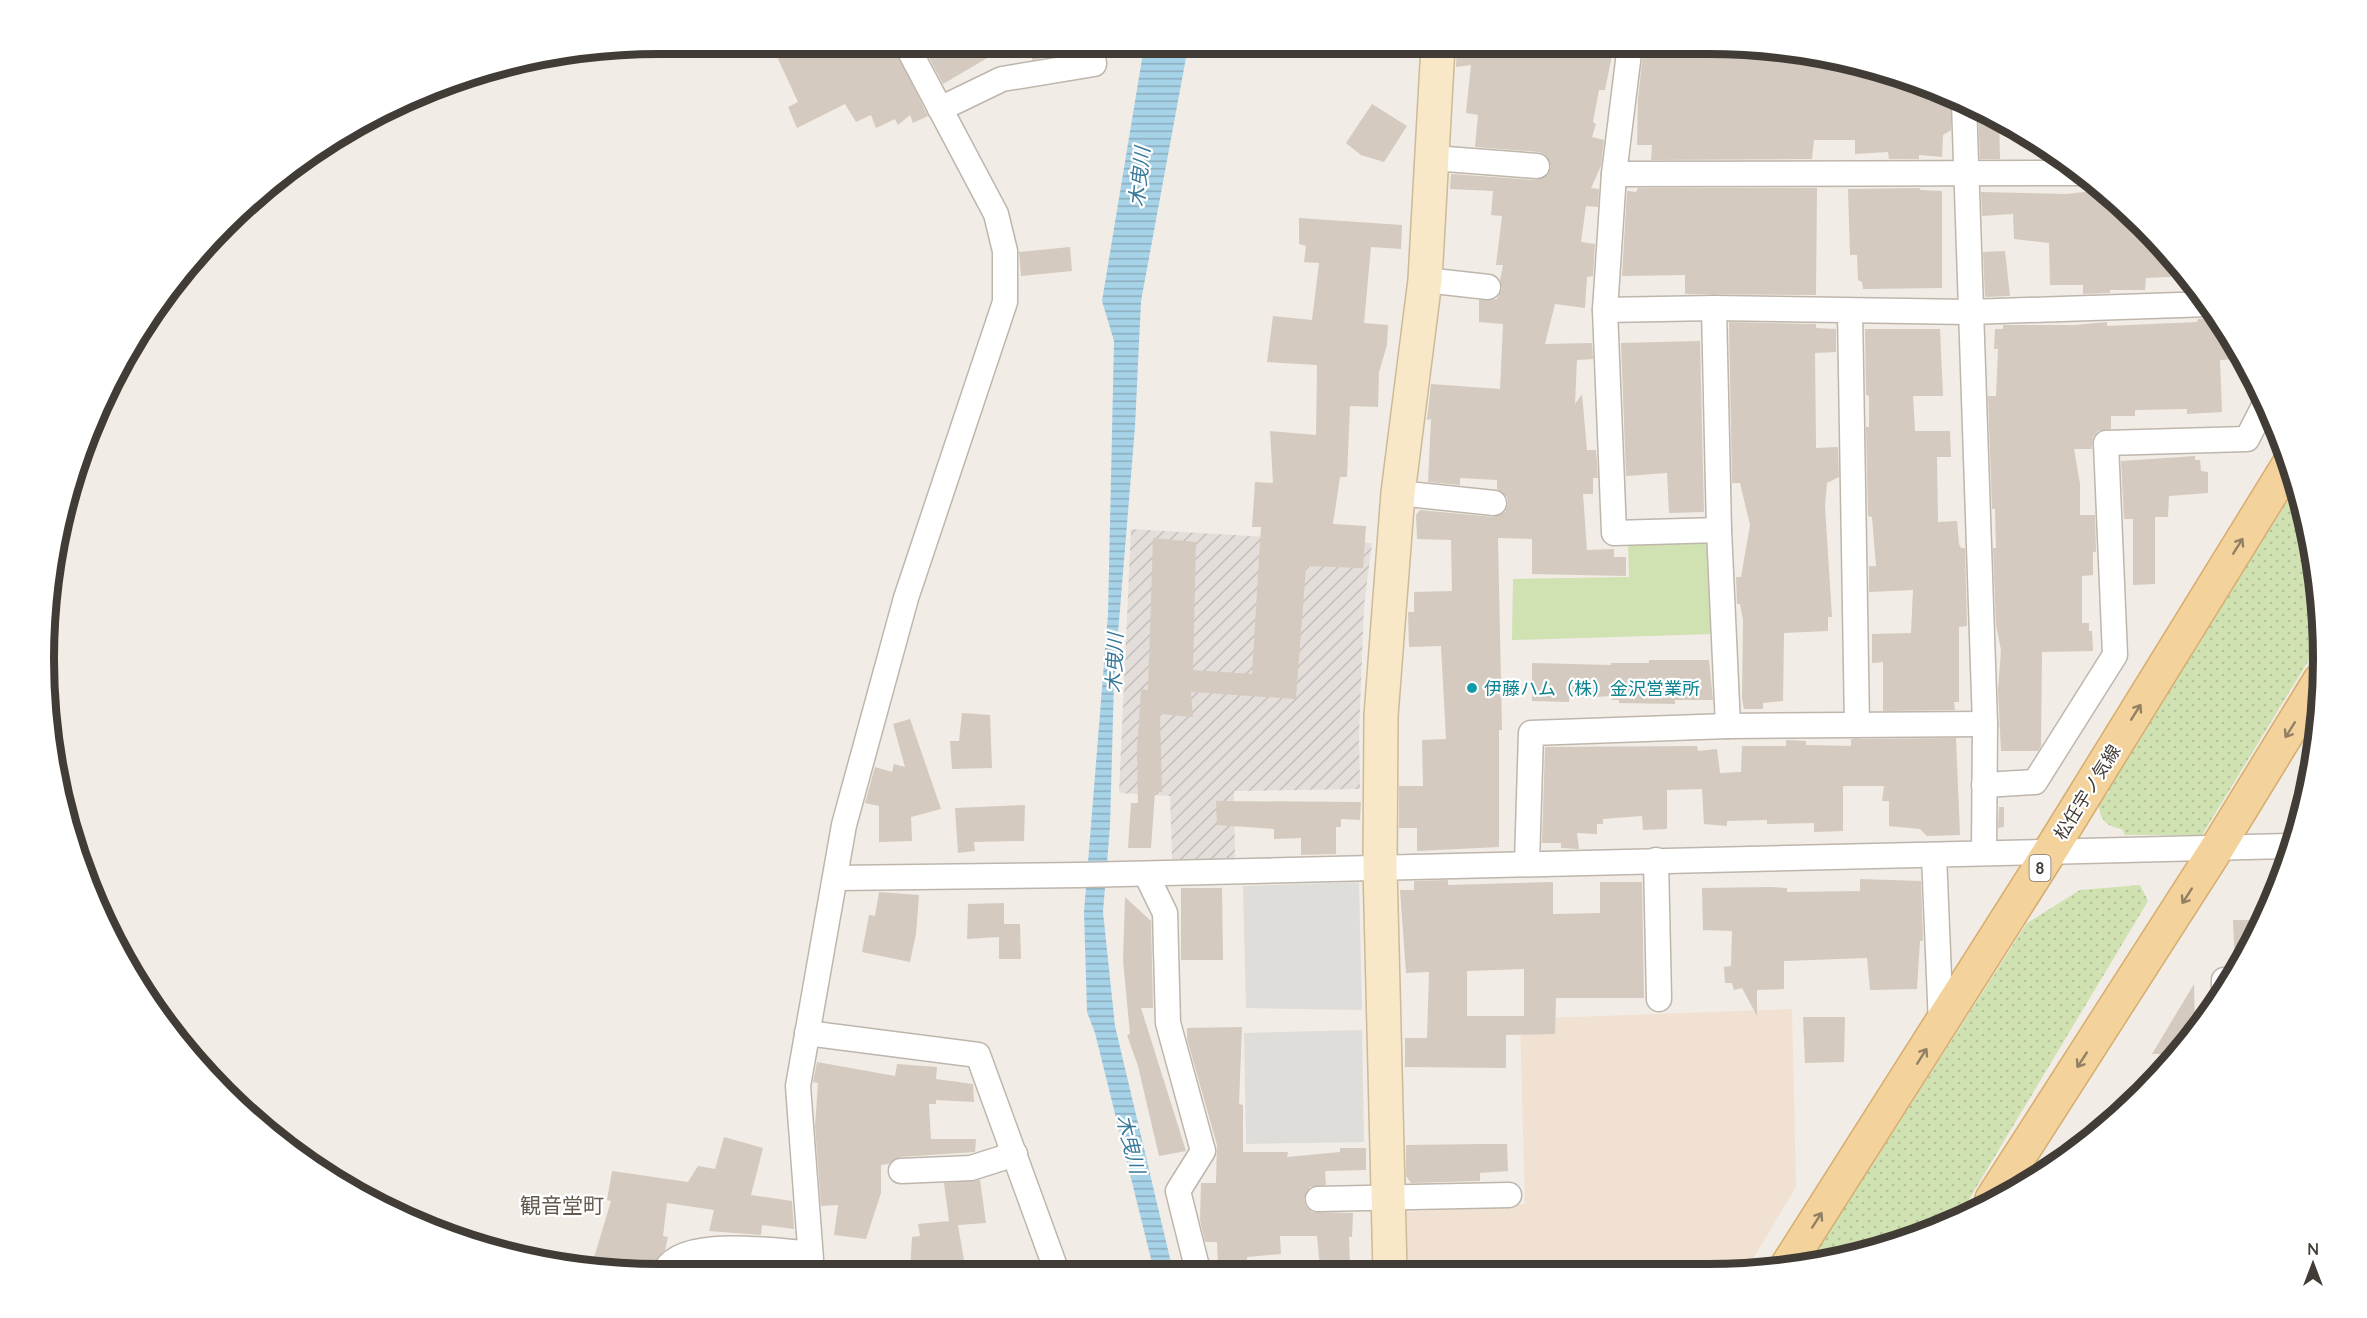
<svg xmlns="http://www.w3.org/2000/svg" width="2367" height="1318" font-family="Quicksand,'Noto Sans JP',sans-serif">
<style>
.commercial{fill:#f1e1d2}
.industrial{fill:url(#industrial-furrows)}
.grass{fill:url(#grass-dots)}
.park{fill:#d0e1b2}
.parking{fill:#dfddda}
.water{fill:url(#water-rules)}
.building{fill:#d4cabf;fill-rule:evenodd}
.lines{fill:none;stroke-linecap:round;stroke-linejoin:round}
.street-casing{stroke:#beb6ac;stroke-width:27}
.secondary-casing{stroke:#ccba99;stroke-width:36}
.primary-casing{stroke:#d6ad6e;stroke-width:36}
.street{stroke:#fff;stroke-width:24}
.secondary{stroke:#f8e8c8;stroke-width:33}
.primary{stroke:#f3d29c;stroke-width:33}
.oneway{stroke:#928064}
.culture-dot{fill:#0f9aa8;stroke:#fff;stroke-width:2}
.labels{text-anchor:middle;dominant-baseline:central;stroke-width:4.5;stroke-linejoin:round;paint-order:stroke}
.shield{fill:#fff;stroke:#7b7672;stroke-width:1.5}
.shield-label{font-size:16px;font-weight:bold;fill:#423c36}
.culture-label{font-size:18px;fill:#0d838f;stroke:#fff;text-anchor:start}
.street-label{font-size:18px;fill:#423c36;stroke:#fff}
.water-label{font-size:20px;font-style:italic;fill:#397a9b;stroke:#fff}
.quarter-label{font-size:21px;fill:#64594e;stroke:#fff}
.rim{fill:none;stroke:#423c36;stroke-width:8}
</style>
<defs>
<pattern id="industrial-furrows" width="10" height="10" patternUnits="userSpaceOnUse" patternTransform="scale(1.5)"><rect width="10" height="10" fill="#e3deda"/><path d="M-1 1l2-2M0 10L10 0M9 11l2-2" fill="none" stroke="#c4bfbc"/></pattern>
<pattern id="grass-dots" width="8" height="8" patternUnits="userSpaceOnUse" patternTransform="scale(1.5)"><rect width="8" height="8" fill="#d0e1b2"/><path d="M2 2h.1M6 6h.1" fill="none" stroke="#b4c29a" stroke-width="1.8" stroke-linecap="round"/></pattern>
<pattern id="water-rules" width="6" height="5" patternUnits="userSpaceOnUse" patternTransform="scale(1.5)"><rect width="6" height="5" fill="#a7d3e8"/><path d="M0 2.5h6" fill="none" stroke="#8aacbd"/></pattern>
</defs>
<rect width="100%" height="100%" fill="#f1ece5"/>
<polygon class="commercial" points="1792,1009 1796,1187 1747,1269 1527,1270 1526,1263 1408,1268 1405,1212 1525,1204 1520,1019"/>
<polygon class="industrial" points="1131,529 1372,543 1364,606 1359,734 1360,789 1234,791 1235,860 1172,859 1170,796 1119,793"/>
<g class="grass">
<path d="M2297,485L2303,500L2322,619L2321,640L2202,835H2125L2122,829C2106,826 2101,821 2098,804L2109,792L2106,780L2128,759Z"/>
<polygon points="2140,885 2148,901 1959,1216 1906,1242 1808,1265 2027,923 2080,890"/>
</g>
<polygon class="park" points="1628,541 1706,541 1714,545 1715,634 1512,640 1513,579 1629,577"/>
<g class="parking">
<polygon points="1359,882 1362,1010 1246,1008 1243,886"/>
<polygon points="1362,1030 1364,1142 1246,1144 1244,1033"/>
</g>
<polygon class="water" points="1144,47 1188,47 1141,301 1135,427 1114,682 1110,826 1103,912 1115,1026 1173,1271 1154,1271 1095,1033 1087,1012 1084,912 1108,614 1114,341 1102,301"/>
<g class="building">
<polygon points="1614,45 1605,90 1599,90 1593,122 1596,124 1592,137 1604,140 1601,166 1591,188 1599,189 1598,207 1586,206 1581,242 1595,244 1593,276 1587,277 1585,308 1555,304 1545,344 1592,343 1593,359 1577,360 1575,404 1582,394 1587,450 1596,450 1598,478 1593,478 1593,494 1583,494 1587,550 1614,549 1614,557 1626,557 1626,576 1532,574 1532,539 1498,538 1502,730 1499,730 1499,847 1417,851 1417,828 1399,828 1399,786 1423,786 1422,740 1446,739 1441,646 1409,647 1408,612 1414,612 1414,592 1452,591 1451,540 1417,539 1416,515 1420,510 1493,517 1505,512 1508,504 1507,497 1497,489 1497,480 1460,478 1460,485 1428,482 1431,419 1427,420 1431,384 1500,389 1503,324 1479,322 1479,300 1497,299 1502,289 1500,280 1503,265 1496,265 1502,216 1491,215 1493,191 1450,189 1451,174 1536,180 1548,174 1551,166 1545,155 1539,152 1475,147 1478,115 1466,113 1471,65 1456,67 1457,46"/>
<polygon points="1006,47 943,84 924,48 962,48"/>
<polygon points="1033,47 1078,47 1078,52 1032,60"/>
<polygon points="773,48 894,48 928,116 913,123 910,115 898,125 895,119 876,128 871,115 856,122 845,104 797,128 788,107 798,102"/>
<polygon points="1679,52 1740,54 1740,58 1809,57 1906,76 1951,97 1951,130 1943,135 1942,157 1919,155 1919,159 1889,159 1888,152 1855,154 1855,140 1814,140 1812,159 1651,160 1652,145 1637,145 1638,99 1643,53"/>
<polygon points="1372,104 1407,126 1384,162 1361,155 1346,143"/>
<polygon points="1978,109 1999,119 2000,159 1980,159"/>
<polygon points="1638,188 1817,188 1816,295 1685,294 1685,275 1622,276 1627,191 1636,192"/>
<polygon points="1920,188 1920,190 1942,191 1942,288 1863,289 1862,282 1858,280 1857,255 1850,255 1848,189"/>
<polygon points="2093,191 2108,192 2114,196 2188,276 2146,278 2145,290 2110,290 2110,293 2083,294 2083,285 2050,285 2049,243 2014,239 2013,214 1982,216 1981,192 2066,194"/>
<polygon points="1299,218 1402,225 1401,249 1371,247 1364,323 1388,325 1387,345 1379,372 1378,407 1350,406 1347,477 1340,477 1333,524 1366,526 1363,568 1306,566 1296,699 1191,692 1193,717 1160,714 1162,792 1155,792 1151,848 1128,848 1131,803 1138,803 1137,750 1141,689 1148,690 1153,538 1196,542 1193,670 1252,674 1261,527 1252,527 1255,482 1273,483 1270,431 1316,435 1317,365 1267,362 1273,316 1312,320 1319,263 1304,262 1306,246 1299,244"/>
<polygon points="1070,247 1072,271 1021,276 1019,252"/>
<polygon points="2005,251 2010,296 1985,297 1983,252"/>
<polygon points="2217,318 2243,359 2220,360 2222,412 2187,414 2187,409 2135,410 2135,416 2111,416 2111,429 2098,431 2093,437 2092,449 2074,449 2080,484 2080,515 2095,515 2096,552 2093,552 2093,575 2082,576 2082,623 2089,623 2089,631 2092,631 2093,651 2042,652 2041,746 2038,751 2001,751 1998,690 2001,650 1996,625 1993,548 1996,548 1995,509 1992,509 1988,396 1996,396 1998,349 1994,349 1995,329 2003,329 2003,325 2075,325 2107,322 2107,326 2197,322 2198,319"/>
<polygon points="1729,322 1816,324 1816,328 1836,329 1836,352 1815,353 1816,448 1838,447 1839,477 1827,483 1825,506 1832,617 1828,617 1828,631 1784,633 1783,701 1763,703 1763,709 1744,709 1742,699 1743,620 1740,604 1737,604 1736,577 1741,577 1750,525 1740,483 1732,483"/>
<polygon points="1865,329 1940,329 1943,396 1913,396 1915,431 1950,431 1951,457 1937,457 1938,522 1957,521 1959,544 1961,548 1965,548 1967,626 1959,627 1959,702 1954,702 1955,710 1883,711 1883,662 1872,663 1872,634 1911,633 1913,590 1869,592 1869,566 1876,566 1872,517 1868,516 1866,427 1869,427 1869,396 1866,395"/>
<polygon points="1700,341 1704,512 1669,513 1667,473 1626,476 1621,343"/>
<polygon points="2195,456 2195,460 2200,460 2201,471 2208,472 2208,493 2169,496 2168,517 2155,517 2155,584 2133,585 2133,519 2124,519 2121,461"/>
<polygon points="1649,660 1709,660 1713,700 1675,700 1675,704 1619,703 1619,700 1612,700 1612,696 1569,698 1569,702 1532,701 1532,663 1611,665 1611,663 1649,663"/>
<polygon points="962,713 990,715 992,768 952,769 950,741 959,741"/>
<polygon points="910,719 941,809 911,817 912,841 879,842 879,806 865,803 875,767 892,772 894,764 905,767 893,724"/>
<polygon points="1956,738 1960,835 1927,836 1920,829 1889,826 1889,801 1882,801 1884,786 1843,786 1843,831 1814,832 1814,823 1767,824 1767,820 1727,821 1727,826 1704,824 1702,789 1667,790 1667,829 1643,830 1642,816 1603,819 1603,824 1597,824 1597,834 1577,833 1579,849 1561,848 1561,843 1542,843 1545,747 1697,746 1698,751 1717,749 1720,773 1741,772 1742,746 1786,746 1786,740 1806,741 1806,745 1851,746 1851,739"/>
<polygon points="1216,801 1361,802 1360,820 1341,819 1341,827 1336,827 1336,854 1301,855 1301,838 1274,839 1274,829 1217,825"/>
<polygon points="1025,805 1024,841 974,842 975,851 958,853 955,808"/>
<polygon points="1999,807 2004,807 2004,827 1998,828"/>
<polygon points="1860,879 1921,881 1923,941 1920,941 1917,989 1870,990 1867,958 1784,961 1784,989 1757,990 1757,1016 1742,988 1734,990 1732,983 1725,983 1724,967 1731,966 1732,931 1703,930 1702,888 1770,887 1787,888 1787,892 1860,891"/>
<path d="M1448,880V885L1553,882V914L1600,913V882H1642L1644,998H1556L1555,1034L1506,1035V1068L1405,1067V1038H1427L1429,972L1406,973L1400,890H1414V881ZM1524,969V1016H1467V971Z"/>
<polygon points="1181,888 1222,888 1223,960 1181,960"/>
<polygon points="879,892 919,895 916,934 910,962 862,952 869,915 875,916"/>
<polygon points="1125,897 1151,921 1153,1008 1141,1008 1186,1151 1159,1156 1138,1066 1127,1035 1130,1034 1123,960"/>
<polygon points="1004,903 1004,924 1020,924 1021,959 999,959 999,937 967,939 968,904"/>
<polygon points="2233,920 2254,920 2254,938 2239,969 2235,967"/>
<polygon points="2194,984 2195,1027 2174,1054 2152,1054"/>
<polygon points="1803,1017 1845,1017 1844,1062 1805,1063"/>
<polygon points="1242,1027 1239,1104 1243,1105 1243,1152 1288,1152 1287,1157 1340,1152 1340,1148 1366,1148 1366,1170 1325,1171 1326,1185 1310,1187 1304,1199 1306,1206 1312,1212 1353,1213 1352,1237 1349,1237 1350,1266 1320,1267 1317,1236 1280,1236 1281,1254 1247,1257 1247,1265 1218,1266 1217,1242 1205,1242 1200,1220 1201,1183 1216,1183 1217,1145 1187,1039 1187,1028"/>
<polygon points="817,1062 895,1076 897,1064 937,1067 936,1079 973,1084 974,1102 936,1100 936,1104 929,1104 931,1139 976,1139 975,1152 900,1157 888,1164 881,1165 881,1193 866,1239 834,1235 838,1205 821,1206 815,1126 818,1083 813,1082"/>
<polygon points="724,1137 763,1148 751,1195 792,1201 794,1229 762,1225 761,1235 709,1231 714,1210 667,1203 663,1236 668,1237 665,1250 654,1263 649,1261 647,1273 631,1273 593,1261 611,1201 607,1200 612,1171 688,1182 698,1166 715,1169"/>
<polygon points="1485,1144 1507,1144 1508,1171 1480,1173 1480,1181 1411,1183 1406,1176 1406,1145"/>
<polygon points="980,1180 986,1223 958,1225 966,1272 910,1272 912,1237 920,1236 918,1224 949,1221 944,1183"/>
<polygon points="729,1263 759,1264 758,1273 729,1273"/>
</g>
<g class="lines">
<defs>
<g id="street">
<polyline points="1630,45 1614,174 1605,310 1614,533 1719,530"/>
<polyline points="1964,102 1985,724 1984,852"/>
<polyline points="940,109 1002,79 1094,64 1092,47"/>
<polyline points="1433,158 1537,166"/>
<polyline points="1614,174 2081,173"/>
<polyline points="1425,280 1488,287"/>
<polyline points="1605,310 1714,308"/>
<polyline points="1850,311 1857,725"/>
<polyline points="1398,493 1494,503"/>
<polyline points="1728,726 1719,530 1714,308 1969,312 2209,304"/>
<polyline points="1984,785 2035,782 2115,655 2106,443 2247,439 2266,402"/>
<polyline points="1934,855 1941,1025"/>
<polyline points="1656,860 1659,999"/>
<polyline points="1527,863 1531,733 1728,726 1985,724"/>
<polyline points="1146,874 1165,913 1168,1023 1203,1151 1178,1191 1197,1267 1202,1271"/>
<polyline points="836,878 1080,875 2293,846"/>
<polyline points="2224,989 2224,980 2231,980"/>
<polyline points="807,1033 978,1055 1057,1272"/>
<polyline points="901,1171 971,1168 1015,1154"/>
<polyline points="1318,1199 1509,1195"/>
<path d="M664,1273C678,1235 777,1252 810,1253"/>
<polyline points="812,1273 798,1086 844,825 906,598 1005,302 1005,251 996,214 908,48"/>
</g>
<polyline id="secondary" points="1390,1271 1380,867 1381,716 1398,493 1425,280 1438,46"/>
<g id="primary">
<polyline points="1992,1199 2217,848 2320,680"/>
<polyline points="1785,1269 2049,853 2289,464"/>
</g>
</defs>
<use href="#street" class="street-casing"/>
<use href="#secondary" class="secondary-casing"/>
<use href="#primary" class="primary-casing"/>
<use href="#street" class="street"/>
<use href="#secondary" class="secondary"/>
<use href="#primary" class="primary"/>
</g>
<defs><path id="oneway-shaft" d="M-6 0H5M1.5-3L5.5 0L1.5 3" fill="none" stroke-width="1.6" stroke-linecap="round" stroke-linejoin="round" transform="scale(1.5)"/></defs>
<g class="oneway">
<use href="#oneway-shaft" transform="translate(2238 546) rotate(-58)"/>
<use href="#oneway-shaft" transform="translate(2136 712) rotate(-58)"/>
<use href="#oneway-shaft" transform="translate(2290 730) rotate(122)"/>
<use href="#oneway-shaft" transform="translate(2187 896) rotate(123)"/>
<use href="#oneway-shaft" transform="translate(1922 1056) rotate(-58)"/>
<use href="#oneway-shaft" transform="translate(2082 1060) rotate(123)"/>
<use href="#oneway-shaft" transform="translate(1817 1220) rotate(-57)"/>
</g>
<circle class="culture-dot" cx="1472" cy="688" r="6"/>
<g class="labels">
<rect class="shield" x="2029.5" y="855" width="21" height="26" rx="4.5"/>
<g class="shield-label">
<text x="2040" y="868">8</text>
</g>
<g class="culture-label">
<text x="1484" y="688">伊藤ハム（株）金沢営業所</text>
</g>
<g class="street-label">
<text transform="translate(2087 792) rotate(-58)">松任宇ノ気線</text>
</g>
<g class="water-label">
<text transform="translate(1139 177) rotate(-84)">木曳川</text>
<text transform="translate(1114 663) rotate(-88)">木曳川</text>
<text transform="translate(1131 1144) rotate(76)">木曳川</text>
</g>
<g class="quarter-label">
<text x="562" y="1205">観音堂町</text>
</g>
</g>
<path d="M0 0H2367V1318H0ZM659 54H1708A605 605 0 0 1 2313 659V659A605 605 0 0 1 1708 1264H659A605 605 0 0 1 54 659V659A605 605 0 0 1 659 54Z" fill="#fff" fill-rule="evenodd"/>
<path class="rim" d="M659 54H1708A605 605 0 0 1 2313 659V659A605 605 0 0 1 1708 1264H659A605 605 0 0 1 54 659V659A605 605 0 0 1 659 54Z"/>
<g transform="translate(2313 1264)" stroke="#ffffff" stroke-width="4.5" paint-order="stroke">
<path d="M0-4.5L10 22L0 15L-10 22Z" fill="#423c36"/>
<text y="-9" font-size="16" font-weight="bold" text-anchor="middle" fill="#423c36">N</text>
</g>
</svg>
